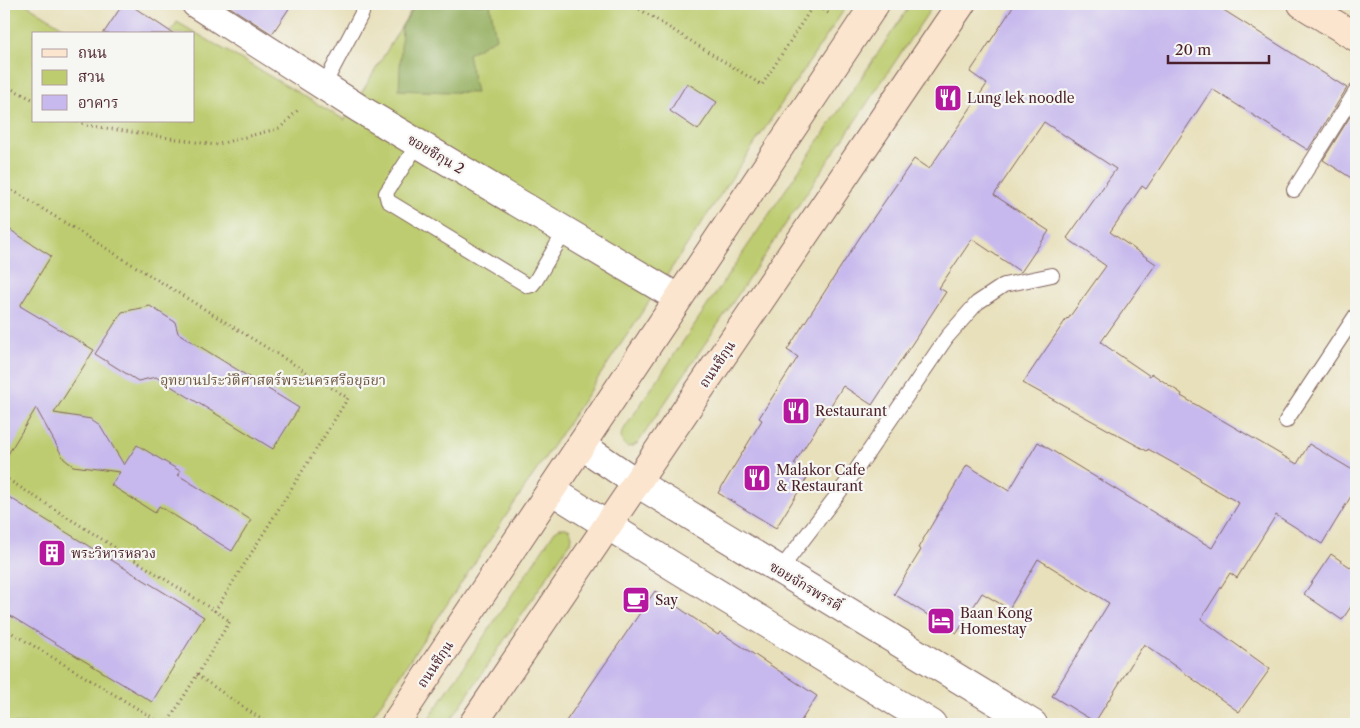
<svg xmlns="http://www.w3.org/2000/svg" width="1360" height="728" font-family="'Libre Caslon Text','Noto Serif Thai',serif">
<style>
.green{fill:#bdcc6f;stroke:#84764d}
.forest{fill:#96b062;stroke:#706846}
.building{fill:#c7b9ed}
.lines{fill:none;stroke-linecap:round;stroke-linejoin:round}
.lane-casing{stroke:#81635d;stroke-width:16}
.street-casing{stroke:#81635d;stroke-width:30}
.secondary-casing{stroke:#81635d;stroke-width:30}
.path{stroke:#81635d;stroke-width:3;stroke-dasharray:1 4;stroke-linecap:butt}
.lane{stroke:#fff;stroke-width:14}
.street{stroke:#fff;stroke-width:28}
.secondary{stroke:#fbe5cf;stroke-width:28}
.labels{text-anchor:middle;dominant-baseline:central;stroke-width:4.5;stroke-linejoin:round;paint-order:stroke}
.poi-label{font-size:14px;fill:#4a1f2b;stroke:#f6f6f2;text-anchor:start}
.street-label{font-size:14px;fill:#4a1f2b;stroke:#f6f6f2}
.park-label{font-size:14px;fill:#6c533f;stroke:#f6f6f2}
</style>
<rect width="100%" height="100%" fill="#f6f6f2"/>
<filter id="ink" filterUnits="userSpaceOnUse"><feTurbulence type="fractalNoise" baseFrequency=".02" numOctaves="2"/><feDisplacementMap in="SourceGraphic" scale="10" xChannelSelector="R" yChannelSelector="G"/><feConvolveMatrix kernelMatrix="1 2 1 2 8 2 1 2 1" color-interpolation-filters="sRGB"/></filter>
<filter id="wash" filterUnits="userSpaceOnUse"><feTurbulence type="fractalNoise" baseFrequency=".0096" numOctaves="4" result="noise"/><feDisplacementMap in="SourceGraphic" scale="20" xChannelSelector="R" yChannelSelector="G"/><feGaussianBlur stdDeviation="1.12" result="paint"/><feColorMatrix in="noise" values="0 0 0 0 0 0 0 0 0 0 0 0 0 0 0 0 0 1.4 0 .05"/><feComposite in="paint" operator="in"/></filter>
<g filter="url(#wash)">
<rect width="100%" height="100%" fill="#e8e0bb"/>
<g class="green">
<polygon points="4,4 26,4 74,34 34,34 34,121 194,121 194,34 170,34 177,22 345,120 415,4 848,4 367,724 4,724"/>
<path d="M911,4H934L638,443L633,446L627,447C621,442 620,439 622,432Z"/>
<polygon points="560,528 566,528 570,530 572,536 571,541 448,724 425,724 555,531"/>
</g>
<polygon class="forest" points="416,4 490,4 496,38 468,54 476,93 399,90 402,26"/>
<g id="blocks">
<g class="building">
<polygon points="123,4 129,4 174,34 103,34"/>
<polygon points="225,4 292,4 272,34"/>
<polygon points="1015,4 1214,4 1347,88 1308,150 1212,89 1146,189 1142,186 1110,232 1156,264 1101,342 1106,346 1150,376 1151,373 1182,394 1181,396 1297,464 1309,444 1356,472 1356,488 1322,544 1276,515 1237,578 1230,573 1201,619 1270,669 1239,712 1144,644 1095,722 1052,696 1109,603 1038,559 1009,609 982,593 957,633 894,594 921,550 918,548 967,465 1009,491 1038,442 1212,548 1239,503 1199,480 1200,478 1148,449 1147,451 1023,383 1067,318 1068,319 1106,266 1067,238 1116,169 1044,122 994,195 1049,231 1021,272 972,239 939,288 946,292 872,405 843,386 794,464 810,473 776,528 718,493 762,420 759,418 798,357 787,350 860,237 914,159 929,169 987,84 970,72"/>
<polygon points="687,83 717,102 698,130 670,111"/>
<polygon points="1356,107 1356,181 1323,160"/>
<polygon points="4,226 51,256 20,306 94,350 54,413 91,419 100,425 124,465 137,445 180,471 178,475 251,520 232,551 159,506 155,513 111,485 120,472 73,466 64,459 36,408 4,461"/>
<polygon points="150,306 175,322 178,333 299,408 273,449 156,377 138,381 95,354 122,312"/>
<polygon points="4,494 204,617 152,702 4,612"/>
<polygon points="1331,554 1356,571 1356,599 1342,620 1304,594"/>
<polygon points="655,591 718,635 720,632 817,696 799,724 564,724"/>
</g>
</g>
</g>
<g filter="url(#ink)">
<use href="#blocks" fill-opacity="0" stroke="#81635d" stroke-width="1"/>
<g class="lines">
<defs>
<g id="lane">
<polyline points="324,85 362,13 362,4"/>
<polyline points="418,144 386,193 388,201 528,286 532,285 536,280 565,231"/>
<polyline points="1294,190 1356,91"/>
<polyline points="1286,421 1356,315"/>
<polyline points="780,570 854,473 947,337 977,303 1004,285 1052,275"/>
</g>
<g id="street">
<polyline points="196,4 360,109 678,298"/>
<polyline points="581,445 637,483 1033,724"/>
<polyline points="551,490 676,568 932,724"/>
</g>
<g id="secondary">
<polyline points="1302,4 1356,37"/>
<polyline points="395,724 875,4"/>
<polyline points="473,724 961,4"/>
</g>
</defs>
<use href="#lane" class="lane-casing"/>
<use href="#street" class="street-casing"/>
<use href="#secondary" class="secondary-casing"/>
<g class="path">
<polyline points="631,4 762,85 814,4"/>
<polyline points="815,4 831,15"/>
<polyline points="4,85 34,100"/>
<polyline points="78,121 86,125 215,145 280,128 300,108"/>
<polyline points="4,185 348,398 215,611 230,621 167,724"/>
<polyline points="4,477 215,611"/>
<polyline points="4,628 163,724"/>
<polyline points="197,675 268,724"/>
</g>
<use href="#lane" class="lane"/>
<use href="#street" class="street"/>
<use href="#secondary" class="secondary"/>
</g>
</g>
<defs>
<symbol id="restaurant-square" viewBox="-11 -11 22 22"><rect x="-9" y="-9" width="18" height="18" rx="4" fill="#b5179e" stroke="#f6f6f2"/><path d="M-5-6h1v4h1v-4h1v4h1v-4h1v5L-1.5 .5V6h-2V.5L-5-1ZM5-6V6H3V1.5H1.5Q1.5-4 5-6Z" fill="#fff"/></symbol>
<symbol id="building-square" viewBox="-11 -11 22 22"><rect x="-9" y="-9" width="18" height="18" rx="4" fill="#b5179e" stroke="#f6f6f2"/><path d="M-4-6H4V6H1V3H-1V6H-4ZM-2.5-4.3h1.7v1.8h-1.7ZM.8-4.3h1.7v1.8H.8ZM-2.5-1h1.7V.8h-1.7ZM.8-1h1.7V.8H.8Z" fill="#fff"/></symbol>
<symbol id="cafe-square" viewBox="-11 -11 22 22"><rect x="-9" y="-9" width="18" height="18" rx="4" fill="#b5179e" stroke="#f6f6f2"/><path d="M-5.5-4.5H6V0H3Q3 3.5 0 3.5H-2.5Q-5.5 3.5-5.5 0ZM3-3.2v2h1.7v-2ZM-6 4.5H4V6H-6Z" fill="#fff"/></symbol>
<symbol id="hotel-square" viewBox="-11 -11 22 22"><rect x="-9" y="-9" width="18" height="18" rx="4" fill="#b5179e" stroke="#f6f6f2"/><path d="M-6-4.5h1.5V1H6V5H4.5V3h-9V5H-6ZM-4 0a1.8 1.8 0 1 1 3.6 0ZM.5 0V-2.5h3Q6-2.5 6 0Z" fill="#fff"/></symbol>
</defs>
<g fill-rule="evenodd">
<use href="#restaurant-square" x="932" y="82" width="32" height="32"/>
<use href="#restaurant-square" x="780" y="395" width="32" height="32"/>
<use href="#restaurant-square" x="741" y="462" width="32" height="32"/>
<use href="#building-square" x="36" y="537" width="32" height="32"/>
<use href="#cafe-square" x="620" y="584" width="32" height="32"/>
<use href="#hotel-square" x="925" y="605" width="32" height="32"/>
</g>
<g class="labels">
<g class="poi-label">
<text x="967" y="98">Lung lek noodle</text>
<text x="815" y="411">Restaurant</text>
<text x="776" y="470">Malakor Cafe<tspan x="776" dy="16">&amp; Restaurant</tspan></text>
<text x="71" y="553">พระวิหารหลวง</text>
<text x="655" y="600">Say</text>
<text x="960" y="613">Baan Kong<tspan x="960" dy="16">Homestay</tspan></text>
</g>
<g class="street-label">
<text transform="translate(436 154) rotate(31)">ซอยชีกุน 2</text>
<text transform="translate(717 364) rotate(-56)">ถนนชีกุน</text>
<text transform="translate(806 586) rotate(31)">ซอยจักรพรรดิ์</text>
<text transform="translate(435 664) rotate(-56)">ถนนชีกุน</text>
</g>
<g class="park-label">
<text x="273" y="380">อุทยานประวัติศาสตร์พระนครศรีอยุธยา</text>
</g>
</g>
<rect width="1360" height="728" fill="none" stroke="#f6f6f2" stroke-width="20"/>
<rect x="32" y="32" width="162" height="90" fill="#f6f6f2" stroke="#b1a0a2"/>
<rect x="42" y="49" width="25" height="8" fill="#fbe5cf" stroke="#b1a0a2"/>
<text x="78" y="58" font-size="15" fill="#4a1f2b">ถนน</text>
<rect x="42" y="70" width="25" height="15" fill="#bdcc6f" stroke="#b1a0a2"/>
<text x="78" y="82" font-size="15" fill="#4a1f2b">สวน</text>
<rect x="42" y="95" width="25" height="15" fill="#c7b9ed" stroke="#b1a0a2"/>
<text x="78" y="108" font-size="15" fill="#4a1f2b">อาคาร</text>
<path d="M1168 55v8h101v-8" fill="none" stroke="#4a1f2b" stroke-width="2.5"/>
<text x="1175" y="55" font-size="15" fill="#4a1f2b" stroke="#f6f6f2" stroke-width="4" paint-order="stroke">20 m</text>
</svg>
